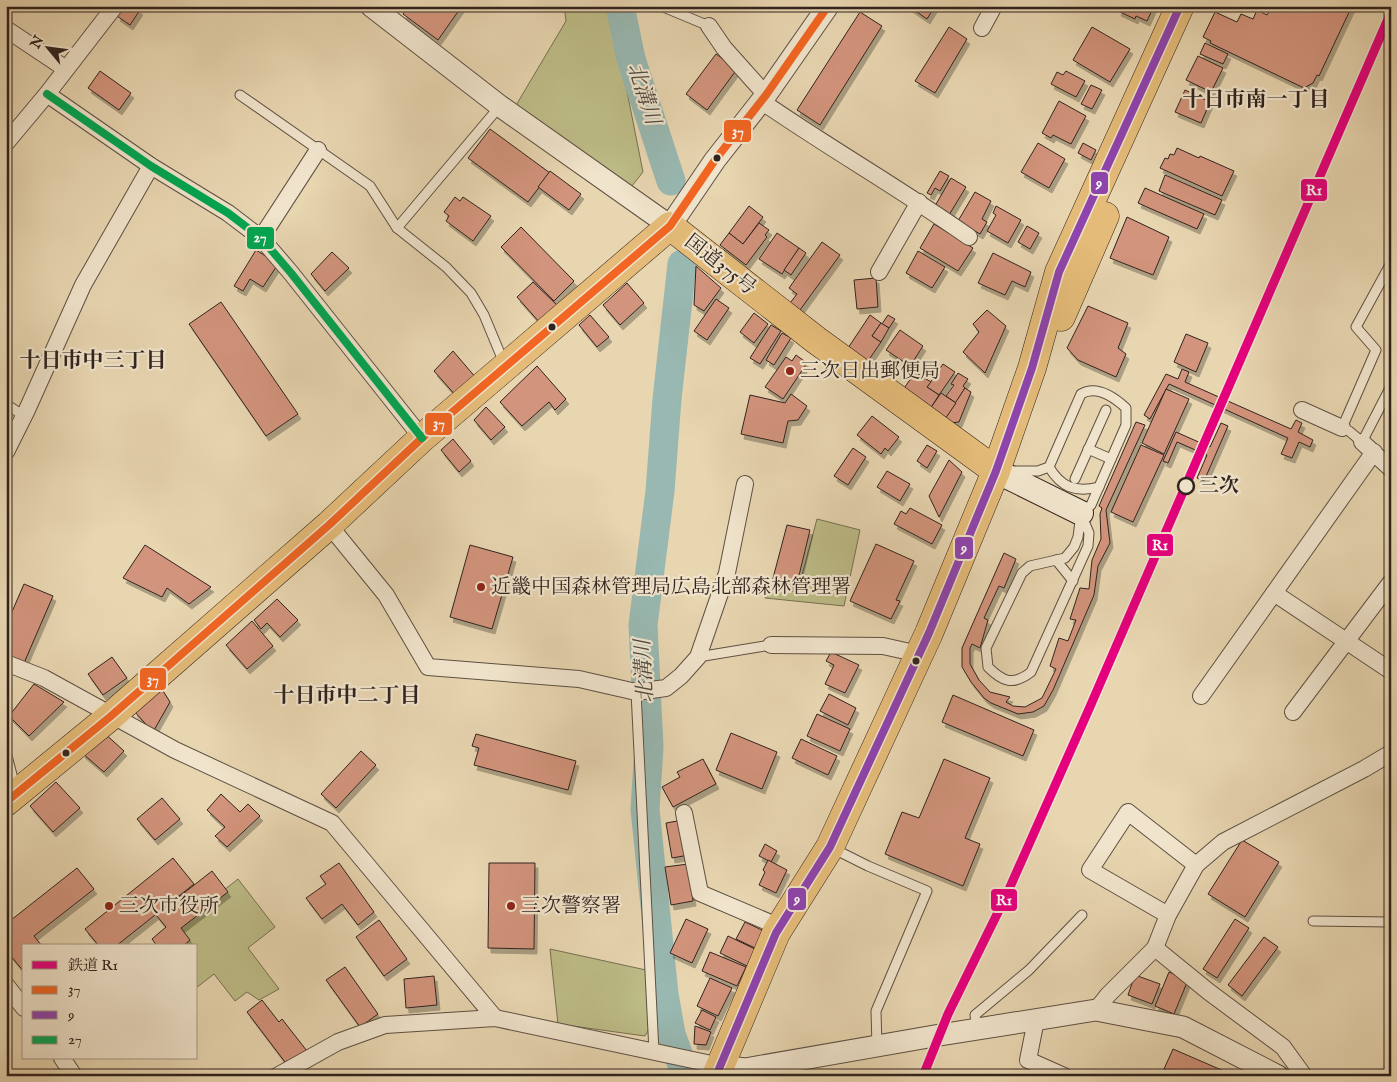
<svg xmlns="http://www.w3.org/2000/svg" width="1397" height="1082" font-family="'IM FELL English','Noto Serif JP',serif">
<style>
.green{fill:#bdbc87;stroke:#767052}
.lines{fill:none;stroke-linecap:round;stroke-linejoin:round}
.river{stroke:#98b8b1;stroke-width:29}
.building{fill:#d2947b;stroke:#30231e;filter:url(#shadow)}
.service-casing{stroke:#5e5043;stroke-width:11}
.minor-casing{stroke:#5e5043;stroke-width:18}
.tertiary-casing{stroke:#5e5043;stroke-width:23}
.secondary-casing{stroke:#30231e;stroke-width:26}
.trunk-casing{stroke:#30231e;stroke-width:29}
.service{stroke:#f0e4cc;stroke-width:9}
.minor{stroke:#f0e4cc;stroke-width:16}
.tertiary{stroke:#f0e4cc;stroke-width:21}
.secondary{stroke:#f0e4cc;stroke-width:24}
.trunk{stroke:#e4bb78;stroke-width:28}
.bus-1-casing{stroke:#f0e4cc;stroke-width:11}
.bus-2-casing{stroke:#f0e4cc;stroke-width:11}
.bus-3-casing{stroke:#f0e4cc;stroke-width:11}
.bus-1{stroke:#f26522;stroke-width:8}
.bus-2{stroke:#8e44ad;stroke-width:8}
.bus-3{stroke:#00a651;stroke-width:8}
.rail-1-casing{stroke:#f0e4cc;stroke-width:12}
.rail-1{stroke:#e5007d;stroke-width:9}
.bus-dot{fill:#30231e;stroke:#f0e4cc;stroke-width:2}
.poi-dot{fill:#8f2418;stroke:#f0e4cc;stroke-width:2}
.stop-dot{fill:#f0e4cc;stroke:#30231e;stroke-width:2.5}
.labels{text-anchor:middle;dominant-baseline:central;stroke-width:4.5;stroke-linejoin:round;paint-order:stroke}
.street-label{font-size:20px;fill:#30231e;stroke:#f0e4cc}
.poi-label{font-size:20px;fill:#30231e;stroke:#f0e4cc;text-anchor:start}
.stop-label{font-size:20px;font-weight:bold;fill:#30231e;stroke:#f0e4cc;text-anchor:start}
.water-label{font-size:21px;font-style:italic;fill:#4a4843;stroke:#f0e4cc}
.neighbourhood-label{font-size:21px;font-weight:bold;fill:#30231e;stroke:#f0e4cc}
.line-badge{stroke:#f0e4cc;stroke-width:2}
.badge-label{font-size:14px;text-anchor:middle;font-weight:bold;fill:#fff}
</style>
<defs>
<filter id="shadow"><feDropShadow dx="3" dy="5" stdDeviation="0" flood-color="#0004"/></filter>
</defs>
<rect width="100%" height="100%" fill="#e8d6b1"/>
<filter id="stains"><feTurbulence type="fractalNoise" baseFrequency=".004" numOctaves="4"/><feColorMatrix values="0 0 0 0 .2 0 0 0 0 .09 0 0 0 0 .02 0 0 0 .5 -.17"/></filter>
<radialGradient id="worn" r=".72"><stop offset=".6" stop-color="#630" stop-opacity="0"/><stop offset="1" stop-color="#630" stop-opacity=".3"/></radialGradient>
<g class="green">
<polygon points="564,6 610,6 643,172 628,191 515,107 566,21"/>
<polygon points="817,519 860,530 844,606 765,598 768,585 798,590"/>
<polygon points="238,879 275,927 248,948 279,989 259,1000 247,992 235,1001 214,974 196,988 196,946 181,946 176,928"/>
<polygon points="550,949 646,970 649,1029 645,1036 558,1024"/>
</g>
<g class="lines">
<g class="river">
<polyline points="620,6 631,59 671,181"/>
<polyline points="682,264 667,399 660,491 643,625 649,747 645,809 664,994 671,1034 686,1076"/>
</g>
</g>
<g class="building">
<polygon points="124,6 134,6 140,10 130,25 117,16"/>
<polygon points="409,6 462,6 438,40 403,14"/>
<polygon points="908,6 935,6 927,19"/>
<polygon points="1115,6 1154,6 1147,21 1136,16 1135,19 1118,11 1119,8"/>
<polygon points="1272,6 1352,6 1319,76 1317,75 1313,83 1304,88 1210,43 1211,41 1203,37 1215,12 1237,22 1241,14 1253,19 1257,10 1267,15"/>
<polygon points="860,12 882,26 820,125 797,110"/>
<polygon points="949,27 967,39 935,93 915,81"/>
<polygon points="1092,27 1130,49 1110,82 1073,60"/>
<polygon points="1205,43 1228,54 1223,64 1200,54"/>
<polygon points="716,54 737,69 707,110 686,94"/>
<polygon points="1198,56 1223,68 1211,92 1186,80"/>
<polygon points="100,71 131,93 119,110 88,88"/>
<polygon points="1066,71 1085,81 1076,97 1051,84 1057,72 1063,75"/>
<polygon points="1091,85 1102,90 1092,109 1081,104"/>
<polygon points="1185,90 1210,102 1201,123 1175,112"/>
<polygon points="1059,101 1086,116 1071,144 1053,135 1051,138 1042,133"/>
<polygon points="490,129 550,173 528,202 468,158"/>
<polygon points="1038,143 1065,159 1049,188 1021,172"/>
<polygon points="1083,143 1096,150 1091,160 1078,153"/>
<polygon points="1177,148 1199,158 1200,156 1234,171 1222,196 1160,168 1165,158 1168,159 1170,154 1174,155"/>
<polygon points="550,171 581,194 569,210 538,187"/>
<polygon points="940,171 949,176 940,191 935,188 931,195 927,193"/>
<polygon points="1165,175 1222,200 1215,215 1159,191"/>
<polygon points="951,178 966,187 949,215 935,206"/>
<polygon points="1145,188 1204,214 1197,229 1138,203"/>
<polygon points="975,192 991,201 982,219 987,222 980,234 958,221"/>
<polygon points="455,197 460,201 463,197 491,216 473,241 446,221 449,216 444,212"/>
<polygon points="749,206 763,217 743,244 729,233"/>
<polygon points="996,206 1021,220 1008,243 987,231 996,215 993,213"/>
<polygon points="1127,217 1169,237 1153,275 1110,258"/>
<polygon points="759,223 769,230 765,235 767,237 746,265 720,245 729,233 743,244"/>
<polygon points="934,224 973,248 958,271 920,248"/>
<polygon points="1027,226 1039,233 1030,249 1018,242"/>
<polygon points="521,227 574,281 554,301 501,247"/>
<polygon points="777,233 799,248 782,274 759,259"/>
<polygon points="822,242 840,255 800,310 790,303 797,294 789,288"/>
<polygon points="799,248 806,253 791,275 784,270"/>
<polygon points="256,250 278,264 263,287 250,279 243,291 234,286"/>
<polygon points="918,251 945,267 932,288 906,273"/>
<polygon points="332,252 349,268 325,291 311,274"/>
<polygon points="993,253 1031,272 1025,287 1012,281 1005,295 978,283"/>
<polygon points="696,266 721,288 704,311 694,305"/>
<polygon points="876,278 878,307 857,309 854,280"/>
<polygon points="533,282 558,306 540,323 517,297"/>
<polygon points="627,283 644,303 620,325 603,305"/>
<polygon points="716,299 729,308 707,340 694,331"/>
<polygon points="221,302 298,414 266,436 189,324"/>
<polygon points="1088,306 1128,323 1118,348 1126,354 1116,377 1078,360 1067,348"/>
<polygon points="987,310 1006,326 985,373 963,352 979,332 973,324"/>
<polygon points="754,313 768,324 754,343 740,332"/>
<polygon points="590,315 609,337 597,347 579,325"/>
<polygon points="870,315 881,323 872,336 881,342 868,361 848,348"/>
<polygon points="888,315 895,319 889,328 882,324"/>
<polygon points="881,323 889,328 881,342 872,336"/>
<polygon points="771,325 781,331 760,364 750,358"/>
<polygon points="900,330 923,346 910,366 886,350"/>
<polygon points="782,333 791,338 774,365 766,360"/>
<polygon points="1186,334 1208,343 1196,372 1174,362"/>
<polygon points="453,351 477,379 457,397 434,371"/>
<polygon points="796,355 807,363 783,399 765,387 786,357 792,361"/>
<polygon points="943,364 955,372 939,395 927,387"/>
<polygon points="537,366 566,399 555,410 549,402 522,426 500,402"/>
<polygon points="1182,369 1189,372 1185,382 1291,429 1296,420 1302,423 1298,432 1313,440 1310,447 1299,442 1292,458 1281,454 1288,438 1169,384 1150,419 1144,415 1166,374 1178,379"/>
<polygon points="915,372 931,382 927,387 939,395 930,409 903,390"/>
<polygon points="958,373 968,379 963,386 965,388 956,403 946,396 954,385 951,384"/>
<polygon points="965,388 971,392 959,422 950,423 944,420"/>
<polygon points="1166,389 1189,399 1164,454 1142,443"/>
<polygon points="941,393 956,403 945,419 930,409"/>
<polygon points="791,394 807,406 798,420 788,421 783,443 741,434 750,395 785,403"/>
<polygon points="486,407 505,427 491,440 474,420"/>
<polygon points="872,416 899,437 888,451 885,448 881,454 857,435"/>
<polygon points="1136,422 1145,425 1106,510 1110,543 1098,566 1094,595 1053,690 1044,706 1033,712 1018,714 991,703 984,698 971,682 962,667 962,648 1004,553 1016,559 1004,588 999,586 984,618 988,620 980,648 972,644 970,648 970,664 979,680 990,692 1010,697 1006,702 1013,706 1025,707 1042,698 1056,669 1050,666 1059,638 1068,641 1076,620 1070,619 1080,588 1089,589 1092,560 1101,539 1100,514 1102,508 1099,506"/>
<polygon points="1221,423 1228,426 1204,481 1197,478 1207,455 1177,442 1168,463 1163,461 1176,432 1210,447"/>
<polygon points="453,439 471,461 459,472 441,450"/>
<polygon points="927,445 937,451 927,468 917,461"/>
<polygon points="1141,445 1164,455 1133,522 1111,512"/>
<polygon points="853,448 866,457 848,485 834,476"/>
<polygon points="949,460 962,472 939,517 929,496"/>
<polygon points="887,471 910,484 900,501 877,487"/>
<polygon points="910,508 942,525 932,544 894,524 901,511 906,514"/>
<polygon points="787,525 810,530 796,588 772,582"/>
<polygon points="876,544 914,561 896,600 900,601 891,619 850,601"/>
<polygon points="145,545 211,587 189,604 167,588 162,597 123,578"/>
<polygon points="470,545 513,557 492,629 450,617"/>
<polygon points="24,584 53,596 21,670 6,664 6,612 11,614"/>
<polygon points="277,599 298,620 280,637 267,623 261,629 254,620"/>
<polygon points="252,621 273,646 247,669 226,645"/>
<polygon points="831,652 859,665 845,693 825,684 834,665 826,661"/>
<polygon points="112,657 127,678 103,695 88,674"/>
<polygon points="34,684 64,702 29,736 9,716"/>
<polygon points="160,686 170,702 153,732 134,711"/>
<polygon points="829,694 856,708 848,725 820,711"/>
<polygon points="953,695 1034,730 1023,756 942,722"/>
<polygon points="817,714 850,729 840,751 807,736"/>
<polygon points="102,731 124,751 104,772 82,753"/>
<polygon points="731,733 777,752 762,789 716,770"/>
<polygon points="476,734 576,761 568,790 474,765 479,748 472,746"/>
<polygon points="801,739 837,756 828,775 792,758"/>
<polygon points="361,751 376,765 336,808 321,794"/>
<polygon points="703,759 716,784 673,807 662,787 680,777 677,772"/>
<polygon points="944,759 990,778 965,838 980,844 963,886 885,854 902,812 919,818"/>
<polygon points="56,782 80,808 53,832 30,806"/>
<polygon points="221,794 240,812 248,804 260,816 227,847 215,836 225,827 207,810"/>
<polygon points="162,798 180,819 155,840 137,819"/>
<polygon points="683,820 689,855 672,858 666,823"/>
<polygon points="1242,840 1279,862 1245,917 1208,894"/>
<polygon points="765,844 777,851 771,862 759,856"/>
<polygon points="173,858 194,884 116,946 99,946 85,929"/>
<polygon points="768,860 787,870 776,893 759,885 765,872 763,870"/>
<polygon points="339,863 374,912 358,925 342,904 322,919 306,898 326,884 320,876"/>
<polygon points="489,863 535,863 534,949 488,948"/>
<polygon points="688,864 693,901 671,905 665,867"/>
<polygon points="77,868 94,889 34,936 42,946 24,946 24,972 6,950 6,924"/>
<polygon points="212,871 228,892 181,928 190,940 183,946 157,946 152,939 166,927 156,915"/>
<polygon points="686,919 708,929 692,963 670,953"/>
<polygon points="1235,919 1249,928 1217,978 1203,969"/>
<polygon points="379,920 407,959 384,976 356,937"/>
<polygon points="745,922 764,931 755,948 736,939"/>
<polygon points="728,936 755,949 747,966 720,953"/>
<polygon points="1264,937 1278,947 1242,996 1228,985"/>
<polygon points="710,952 746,967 737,986 702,971"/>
<polygon points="345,967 378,1014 360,1027 326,980"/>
<polygon points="1169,972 1188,980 1174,1014 1155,1006"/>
<polygon points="1135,975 1160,984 1152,1004 1128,995"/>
<polygon points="434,976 437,1005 406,1008 404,979"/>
<polygon points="710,978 732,988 718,1016 697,1006"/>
<polygon points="262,1000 279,1022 282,1019 307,1051 288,1066 247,1012"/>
<polygon points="702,1010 716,1017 710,1030 695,1023"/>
<polygon points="695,1026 711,1032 706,1045 694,1044"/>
<polygon points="1173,1049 1233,1075 1233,1076 1180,1076 1164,1069"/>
</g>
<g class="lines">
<defs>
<g id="service">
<polyline points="661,6 709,26"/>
<polyline points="240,95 370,186 397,228 446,267 471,293 484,315 504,363"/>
<polyline points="397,228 500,106"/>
<polyline points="1391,263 1356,327 1376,350 1342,428 1349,431 1362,442 1391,386"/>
<polyline points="6,404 24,416"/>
<polyline points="1088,449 1111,459"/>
<path d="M1049,467C1061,487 1075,493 1099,487"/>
<path d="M1013,471H1038L1049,467L1081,394C1096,385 1114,397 1126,408V425L1091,505L1081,513L1078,537L1074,547L1065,558L1030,566L1022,573L986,648L988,667C1003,682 1013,686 1031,672L1088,546L1089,533L1081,514"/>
<polyline points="1075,479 1106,410"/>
<polyline points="1056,560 1073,581"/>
<polyline points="698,657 771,645"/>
<polyline points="636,692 654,1052"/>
<polyline points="6,752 16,790"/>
<polyline points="832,848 868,866 927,891 876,1011 877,1046"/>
<polyline points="1313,921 1391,922"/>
<polyline points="977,1030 975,1015 1029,970 1082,915"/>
</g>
<g id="minor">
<polyline points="709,26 724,48 766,95"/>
<polyline points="982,28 994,6"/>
<polyline points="6,29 66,69"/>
<polyline points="47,94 151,166 228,213 261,238 291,273 422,438"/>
<path d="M761,101C829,148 901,189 969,237"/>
<polyline points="6,143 47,94 115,6"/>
<polyline points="261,238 318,150"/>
<polyline points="879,272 919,202"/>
<polyline points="1302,410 1342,428"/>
<polyline points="1362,442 1391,469"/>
<polyline points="6,452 26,412 83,285 151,166"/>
<polyline points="329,525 386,595 428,667 579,679 636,692 666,688 681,676 698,657 727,573 745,484"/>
<polyline points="1274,593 1391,671"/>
<polyline points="771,645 883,646 919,654"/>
<polyline points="6,663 44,678 175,750 332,823 495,1018"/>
<polyline points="1201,696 1374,452"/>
<polyline points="1293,712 1391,582"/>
<polyline points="684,813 700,893 780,927"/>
<polyline points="1168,915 1090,870 1128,812 1196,865"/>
<polyline points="1155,948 1209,992 1283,1047 1304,1076"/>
<polyline points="6,985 24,1008"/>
<polyline points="1096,1010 1108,995 1155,948 1168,915 1196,865 1223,842 1364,769 1391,753"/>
<polyline points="1036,1020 1028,1060 1064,1076"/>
<polyline points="62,1058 74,1076"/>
<polyline points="277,1076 338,1042 385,1025 495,1018 721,1066"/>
</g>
<g id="tertiary">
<polyline points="371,6 500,106 670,226 715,160 766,95 828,6"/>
<polyline points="721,1066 745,1069 940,1035 1096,1010 1183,1027 1278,1076"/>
</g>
<polyline id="secondary" points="996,471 1081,513"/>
<g id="trunk">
<polyline points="1061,317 1105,216"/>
<polyline points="6,802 111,716 329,525 422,438 670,226 816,340 996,471"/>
<polyline points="716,1076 776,933 830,847 929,633 996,471 1032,368 1059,272 1180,6"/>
</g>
</defs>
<use href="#service" class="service-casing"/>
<use href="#minor" class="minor-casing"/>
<use href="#tertiary" class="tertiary-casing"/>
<use href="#secondary" class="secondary-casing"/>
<use href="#trunk" class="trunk-casing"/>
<use href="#service" class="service"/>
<use href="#minor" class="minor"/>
<use href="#tertiary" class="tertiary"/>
<use href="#secondary" class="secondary"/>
<use href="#trunk" class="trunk"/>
<defs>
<polyline id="bus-1" points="6,802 111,716 329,525 422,438 670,226 715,160 766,95 828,6"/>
<polyline id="bus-2" points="716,1076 776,933 830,847 929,633 996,471 1032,368 1059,272 1180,6"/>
<polyline id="bus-3" points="47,94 151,166 228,213 261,238 291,273 422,438"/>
</defs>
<use href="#bus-1" class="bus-1-casing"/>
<use href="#bus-2" class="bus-2-casing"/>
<use href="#bus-3" class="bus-3-casing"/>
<use href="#bus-1" class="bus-1"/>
<use href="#bus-2" class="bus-2"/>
<use href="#bus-3" class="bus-3"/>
<defs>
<polyline id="rail-1" points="923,1076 948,1014 1006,896 1089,709 1391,12"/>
</defs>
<use href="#rail-1" class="rail-1-casing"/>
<use href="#rail-1" class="rail-1"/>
</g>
<g class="bus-dot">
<circle cx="717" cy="158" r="4.5"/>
<circle cx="552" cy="327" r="4.5"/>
<circle cx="916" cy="661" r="4.5"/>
<circle cx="66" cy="753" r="4.5"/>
</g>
<g class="poi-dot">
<circle cx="790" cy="371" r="5"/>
<circle cx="481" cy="587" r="5"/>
<circle cx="109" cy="906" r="5"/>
<circle cx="511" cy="906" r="5"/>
</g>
<circle class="stop-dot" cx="1186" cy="486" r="8"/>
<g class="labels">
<g class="street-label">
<text transform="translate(720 265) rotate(38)">国道375号</text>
</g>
<g class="poi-label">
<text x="800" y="371">三次日出郵便局</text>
<text x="491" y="587">近畿中国森林管理局広島北部森林管理署</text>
<text x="119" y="906">三次市役所</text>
<text x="521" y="906">三次警察署</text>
</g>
<g class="stop-label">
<text x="1199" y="486">三次</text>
</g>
<g class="water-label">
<text transform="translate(643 94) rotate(72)">北溝川</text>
<text transform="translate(645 671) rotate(-93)">北溝川</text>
</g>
<g class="neighbourhood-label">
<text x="1256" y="100">十日市南一丁目</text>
<text x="93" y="361">十日市中三丁目</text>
<text x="347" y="696">十日市中二丁目</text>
</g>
</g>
<g class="line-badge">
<rect x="723" y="119" width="29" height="24" rx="5" fill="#f26522"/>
<rect x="1090" y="171" width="19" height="24" rx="5" fill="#8e44ad"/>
<rect x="1300" y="178" width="28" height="24" rx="5" fill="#e5007d"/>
<rect x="246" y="226" width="29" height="24" rx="5" fill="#00a651"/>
<rect x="424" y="412" width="29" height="24" rx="5" fill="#f26522"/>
<rect x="1146" y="533" width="28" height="24" rx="5" fill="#e5007d"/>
<rect x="954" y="536" width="20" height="24" rx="5" fill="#8e44ad"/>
<rect x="139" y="667" width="28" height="24" rx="5" fill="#f26522"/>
<rect x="787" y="887" width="20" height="24" rx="5" fill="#8e44ad"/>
<rect x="990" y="888" width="28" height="24" rx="5" fill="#e5007d"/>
</g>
<g class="badge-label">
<text x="738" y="136">37</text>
<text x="1099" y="188">9</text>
<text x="1314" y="195">R1</text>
<text x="260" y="242">27</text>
<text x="439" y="428">37</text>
<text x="1160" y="550">R1</text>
<text x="964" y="553">9</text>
<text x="153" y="684">37</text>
<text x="797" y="904">9</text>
<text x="1004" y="905">R1</text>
</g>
<rect width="1397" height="1082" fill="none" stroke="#e8d6b1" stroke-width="25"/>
<rect x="8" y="8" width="1382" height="1067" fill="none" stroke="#30231e" stroke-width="2.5"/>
<rect x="12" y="12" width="1372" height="1057" fill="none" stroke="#30231e"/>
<rect x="22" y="944" width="175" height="115" fill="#f0e4cc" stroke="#a39786"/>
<rect x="32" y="961" width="25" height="8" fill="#e5007d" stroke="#a39786"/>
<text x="68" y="970" font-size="15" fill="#30231e">鉄道 R1</text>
<rect x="32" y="986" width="25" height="8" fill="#f26522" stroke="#a39786"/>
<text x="68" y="994" font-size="15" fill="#30231e">37</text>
<rect x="32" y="1011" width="25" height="8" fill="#8e44ad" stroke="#a39786"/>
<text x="68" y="1020" font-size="15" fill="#30231e">9</text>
<rect x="32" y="1036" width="25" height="8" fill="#00a651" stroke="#a39786"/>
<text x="68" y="1044" font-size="15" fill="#30231e">27</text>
<g transform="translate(48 48) rotate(299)" stroke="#f0e4cc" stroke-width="4" paint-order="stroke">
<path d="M0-4L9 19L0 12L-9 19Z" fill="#30231e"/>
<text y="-8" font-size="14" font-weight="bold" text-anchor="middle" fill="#30231e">N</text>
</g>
<rect width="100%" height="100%" filter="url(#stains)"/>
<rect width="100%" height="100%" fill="url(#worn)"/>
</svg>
